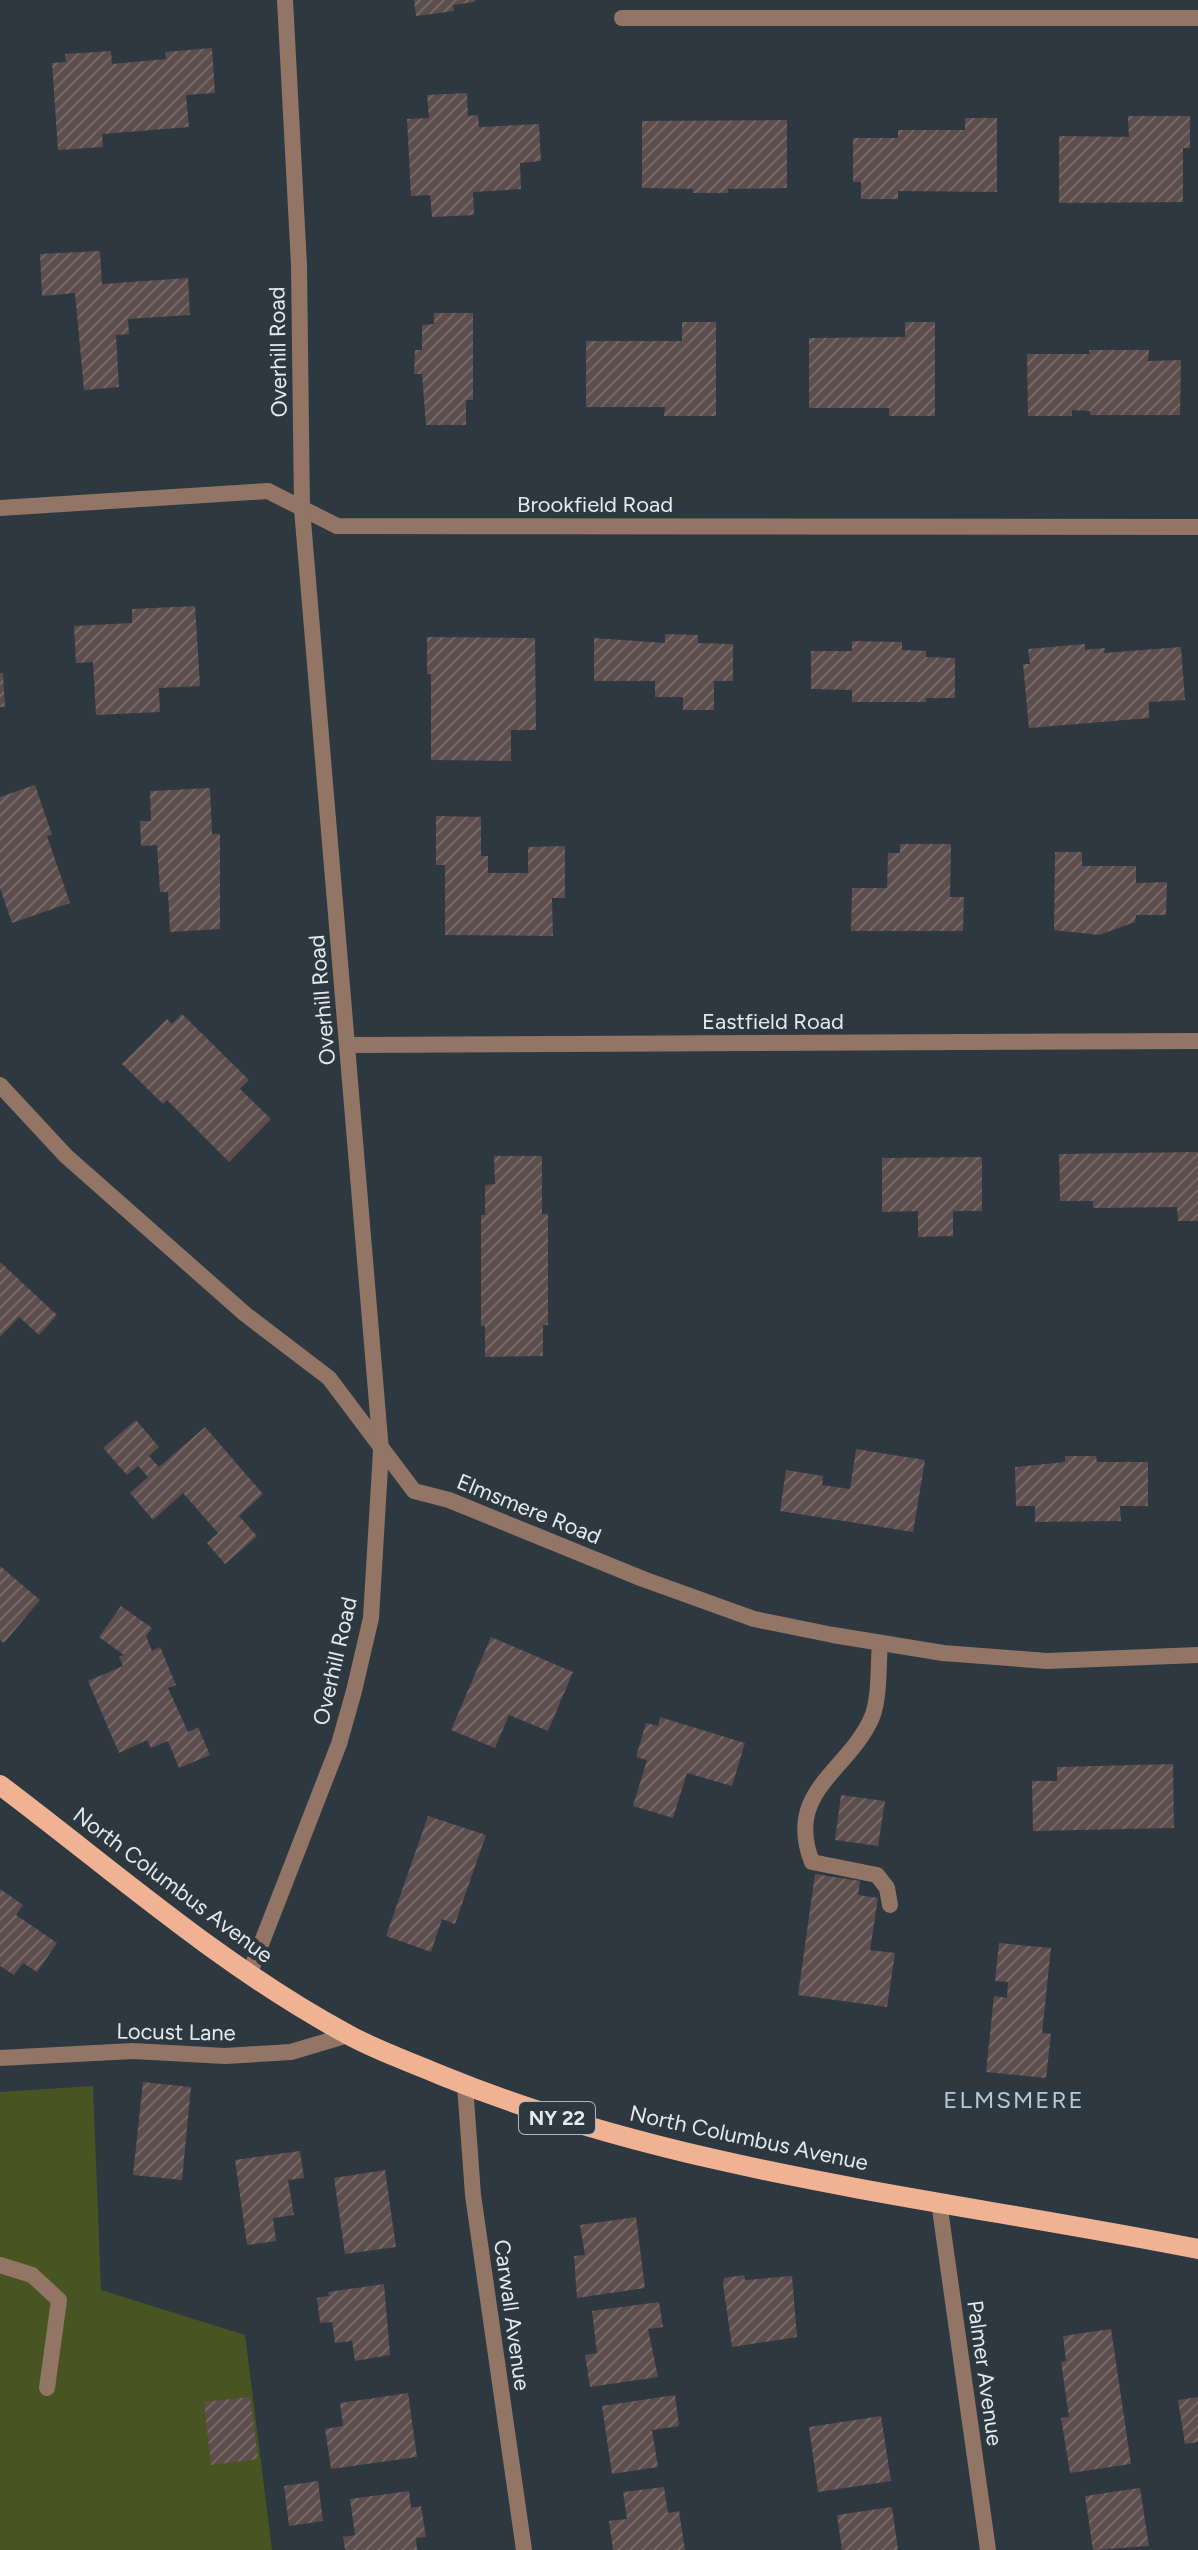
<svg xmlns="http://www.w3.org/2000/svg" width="1198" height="2550" font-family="Figtree,sans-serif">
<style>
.park{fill:#485523}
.building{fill:url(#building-hatch)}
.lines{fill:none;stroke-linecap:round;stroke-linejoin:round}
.service{stroke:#937565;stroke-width:16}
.minor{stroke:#937565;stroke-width:16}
.primary{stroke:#f0b292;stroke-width:20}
.labels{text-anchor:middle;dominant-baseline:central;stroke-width:8;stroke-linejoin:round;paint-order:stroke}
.shield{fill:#2d3841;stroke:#acb5bb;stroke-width:2}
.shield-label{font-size:20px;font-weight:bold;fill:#e3eaef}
.street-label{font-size:22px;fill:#e3eaef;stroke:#2d3841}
.neighbourhood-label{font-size:24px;letter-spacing:2px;fill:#bac8d3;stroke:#2d3841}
</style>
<defs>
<pattern id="building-hatch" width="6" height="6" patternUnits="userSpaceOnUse" patternTransform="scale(2)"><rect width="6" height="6" fill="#5d4d4c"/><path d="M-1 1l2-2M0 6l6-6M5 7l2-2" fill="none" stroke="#746766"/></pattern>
</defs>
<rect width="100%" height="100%" fill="#2d3841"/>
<polygon class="park" points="93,2086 101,2290 245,2335 272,2550 0,2550 0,2092"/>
<g class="building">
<polygon points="414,0 475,0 475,2 453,5 454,11 416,16"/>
<polygon points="212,48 215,93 186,95 189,127 102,134 103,147 58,150 52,63 66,62 65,54 111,51 112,64 166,59 165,52"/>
<polygon points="467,93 468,116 478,115 479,127 539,124 541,161 520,163 521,189 473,192 474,215 432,217 430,195 411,196 407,119 429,118 427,95"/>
<polygon points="1128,116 1190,116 1190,148 1183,148 1183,202 1059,203 1059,136 1129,137"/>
<polygon points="965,118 997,118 997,192 898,191 898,199 861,199 861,182 853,182 853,138 898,138 898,130 965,130"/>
<polygon points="787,120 787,188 728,189 728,193 693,193 693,189 642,188 642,121"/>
<polygon points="100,251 102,284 188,278 190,315 128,319 129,334 116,335 119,387 84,390 75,293 42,296 40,254"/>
<polygon points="434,313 473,313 473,400 466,400 466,425 426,425 422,374 414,374 415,350 422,350 422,325 434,324"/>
<polygon points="682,322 716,322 716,416 664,416 665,407 586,407 586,341 682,341"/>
<polygon points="905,322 935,322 935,416 889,416 889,408 809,408 809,338 905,337"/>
<polygon points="1089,350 1149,350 1148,361 1181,360 1180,415 1090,415 1090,411 1072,410 1072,416 1028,416 1027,354 1090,354"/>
<polygon points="195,606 200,686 159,688 160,712 96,715 93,662 76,663 74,626 132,623 132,609"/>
<polygon points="665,634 698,635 698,643 733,644 733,681 714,681 714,710 683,710 683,697 655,697 655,681 594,681 594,638 665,643"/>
<polygon points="427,637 535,638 536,730 511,730 511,761 431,760 431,674 427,674"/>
<polygon points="852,641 902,642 902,650 926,651 926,657 955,658 955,698 926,698 926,702 852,702 852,690 811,689 811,651 852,651"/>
<polygon points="1085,644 1085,650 1105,648 1104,653 1181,647 1185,700 1149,702 1149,718 1029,728 1023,664 1030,664 1028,649"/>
<polygon points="0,673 3,673 5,707 0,707"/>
<polygon points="35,785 52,835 47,836 70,903 12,923 0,888 0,797"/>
<polygon points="210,788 212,834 220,834 220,929 170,932 168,892 160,892 157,845 141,846 140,821 151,821 150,791"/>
<polygon points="436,816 481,817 481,856 488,856 488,873 528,873 528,847 565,846 565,898 552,898 553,936 445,935 445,865 436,865"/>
<polygon points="900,844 951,844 950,897 964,897 963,931 851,931 852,888 887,888 888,853 900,853"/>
<polygon points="1055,852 1082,852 1082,866 1136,866 1136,883 1167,882 1166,915 1136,915 1135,922 1099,935 1054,930"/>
<polygon points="182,1014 249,1080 240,1089 271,1119 229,1162 167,1100 163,1104 122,1064 167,1019 172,1024"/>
<polygon points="1198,1152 1198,1221 1178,1221 1177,1207 1093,1208 1093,1201 1060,1201 1059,1154"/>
<polygon points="494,1156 542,1156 542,1214 548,1214 548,1325 543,1325 543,1356 485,1357 485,1326 481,1326 481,1215 485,1215 485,1185 495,1184"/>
<polygon points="982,1157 982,1211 953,1211 953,1236 918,1237 918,1211 882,1212 882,1158"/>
<polygon points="0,1262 57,1315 39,1335 19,1317 0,1337"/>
<polygon points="136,1420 159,1447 149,1456 159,1467 205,1427 263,1494 239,1516 257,1536 225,1564 207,1543 218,1533 183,1493 153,1520 130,1493 148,1477 138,1466 127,1475 103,1448"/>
<polygon points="856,1449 925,1460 913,1532 780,1511 786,1470 823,1476 822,1485 850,1489"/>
<polygon points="1065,1456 1096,1456 1097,1462 1148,1462 1148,1506 1120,1506 1121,1521 1035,1522 1035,1506 1016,1506 1015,1467 1065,1462"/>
<polygon points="0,1566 40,1600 4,1643 0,1640"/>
<polygon points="121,1606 152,1628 146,1636 152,1651 160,1647 176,1685 168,1688 188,1732 198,1727 210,1755 179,1768 168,1741 151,1748 147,1740 119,1753 88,1681 123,1666 119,1657 124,1655 99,1637"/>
<polygon points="491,1637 573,1672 548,1731 509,1715 495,1748 451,1730"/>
<polygon points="660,1717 745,1743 732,1786 687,1773 673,1818 633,1806 647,1760 636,1757 646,1723 658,1726"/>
<polygon points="1173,1764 1174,1828 1033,1831 1032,1781 1057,1781 1057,1767"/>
<polygon points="841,1795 885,1801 878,1846 835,1840"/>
<polygon points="428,1816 486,1835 455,1924 442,1919 431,1952 386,1936"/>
<polygon points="815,1874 860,1881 858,1895 878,1898 870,1950 895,1953 887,2007 798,1995"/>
<polygon points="0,1889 23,1905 16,1915 57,1943 37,1972 23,1963 14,1975 0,1966"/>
<polygon points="999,1943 1051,1948 1042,2033 1051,2034 1046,2078 986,2072 994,1996 1007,1998 1008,1982 995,1981"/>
<polygon points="143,2082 191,2087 182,2180 133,2175"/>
<polygon points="300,2151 304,2178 288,2180 294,2215 273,2218 276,2241 247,2245 235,2160"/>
<polygon points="385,2170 396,2247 345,2254 334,2178"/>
<polygon points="636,2217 645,2288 577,2298 574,2256 585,2255 580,2225"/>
<polygon points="744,2275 745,2280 792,2276 797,2337 732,2347 723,2284 724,2278"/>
<polygon points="384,2284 390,2355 355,2361 352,2341 335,2343 332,2322 320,2323 317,2298 329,2296 328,2292"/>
<polygon points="659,2302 663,2327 648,2329 658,2377 590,2387 585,2355 597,2353 592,2311"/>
<polygon points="1111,2329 1131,2464 1070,2473 1061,2418 1069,2417 1061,2362 1066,2361 1063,2336"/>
<polygon points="408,2393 417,2457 331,2469 325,2429 343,2426 340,2403"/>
<polygon points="675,2395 679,2426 652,2430 658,2467 612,2474 602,2406"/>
<polygon points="250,2397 258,2459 211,2465 204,2402"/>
<polygon points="1198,2397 1198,2442 1185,2444 1178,2400"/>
<polygon points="881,2416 891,2481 818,2492 809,2427"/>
<polygon points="318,2481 323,2521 289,2526 284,2486"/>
<polygon points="664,2487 668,2513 679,2511 685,2550 613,2550 609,2521 627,2519 623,2492"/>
<polygon points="1140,2488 1149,2546 1093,2550 1085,2496"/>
<polygon points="409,2491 411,2508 421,2506 426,2537 416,2538 417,2550 345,2550 343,2537 355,2535 350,2499"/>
<polygon points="892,2507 898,2550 842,2550 837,2515"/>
</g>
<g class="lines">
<g class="service">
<path d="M880,1643C878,1665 880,1697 872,1717C849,1771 784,1791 812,1862L877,1875L887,1888L890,1905"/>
<polyline points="0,2265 32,2275 59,2300 47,2388"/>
</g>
<g class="minor">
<polyline points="622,18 1198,18"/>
<polyline points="0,508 268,491 337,526 1198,527"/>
<polyline points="348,1045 1198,1041"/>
<polyline points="0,1085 66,1156 245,1314 329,1378 414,1491 449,1500 643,1579 754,1619 833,1635 943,1653 1047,1661 1198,1655"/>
<polyline points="249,1975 339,1744 354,1691 371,1618 381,1451 302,509 299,265 285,0"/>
<polyline points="0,2058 133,2051 225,2056 291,2052 348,2035"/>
<polyline points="465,2085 473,2195 524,2550"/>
<polyline points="939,2202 988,2550"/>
</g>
<path class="primary" d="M0,1785C113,1870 221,1966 347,2034C377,2051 411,2062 443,2076C683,2174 946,2199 1198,2249"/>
</g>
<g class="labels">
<rect class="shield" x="519" y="2102" width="76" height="32" rx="6"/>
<g class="shield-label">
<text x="557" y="2118">NY 22</text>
</g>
<g class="street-label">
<text transform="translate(278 352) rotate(-91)">Overhill Road</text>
<text x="595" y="504">Brookfield Road</text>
<text transform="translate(322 1000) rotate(-95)">Overhill Road</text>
<text x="773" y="1021">Eastfield Road</text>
<text transform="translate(529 1509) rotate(22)">Elmsmere Road</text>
<text transform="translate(335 1661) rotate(-77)">Overhill Road</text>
<text transform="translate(173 1885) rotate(37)">North Columbus Avenue</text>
<text transform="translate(176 2032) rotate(1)">Locust Lane</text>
<text transform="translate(749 2138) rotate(12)">North Columbus Avenue</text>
<text transform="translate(512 2315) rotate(82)">Carwall Avenue</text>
<text transform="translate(985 2373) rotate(82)">Palmer Avenue</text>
</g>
<g class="neighbourhood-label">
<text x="1014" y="2099">ELMSMERE</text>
</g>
</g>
</svg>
